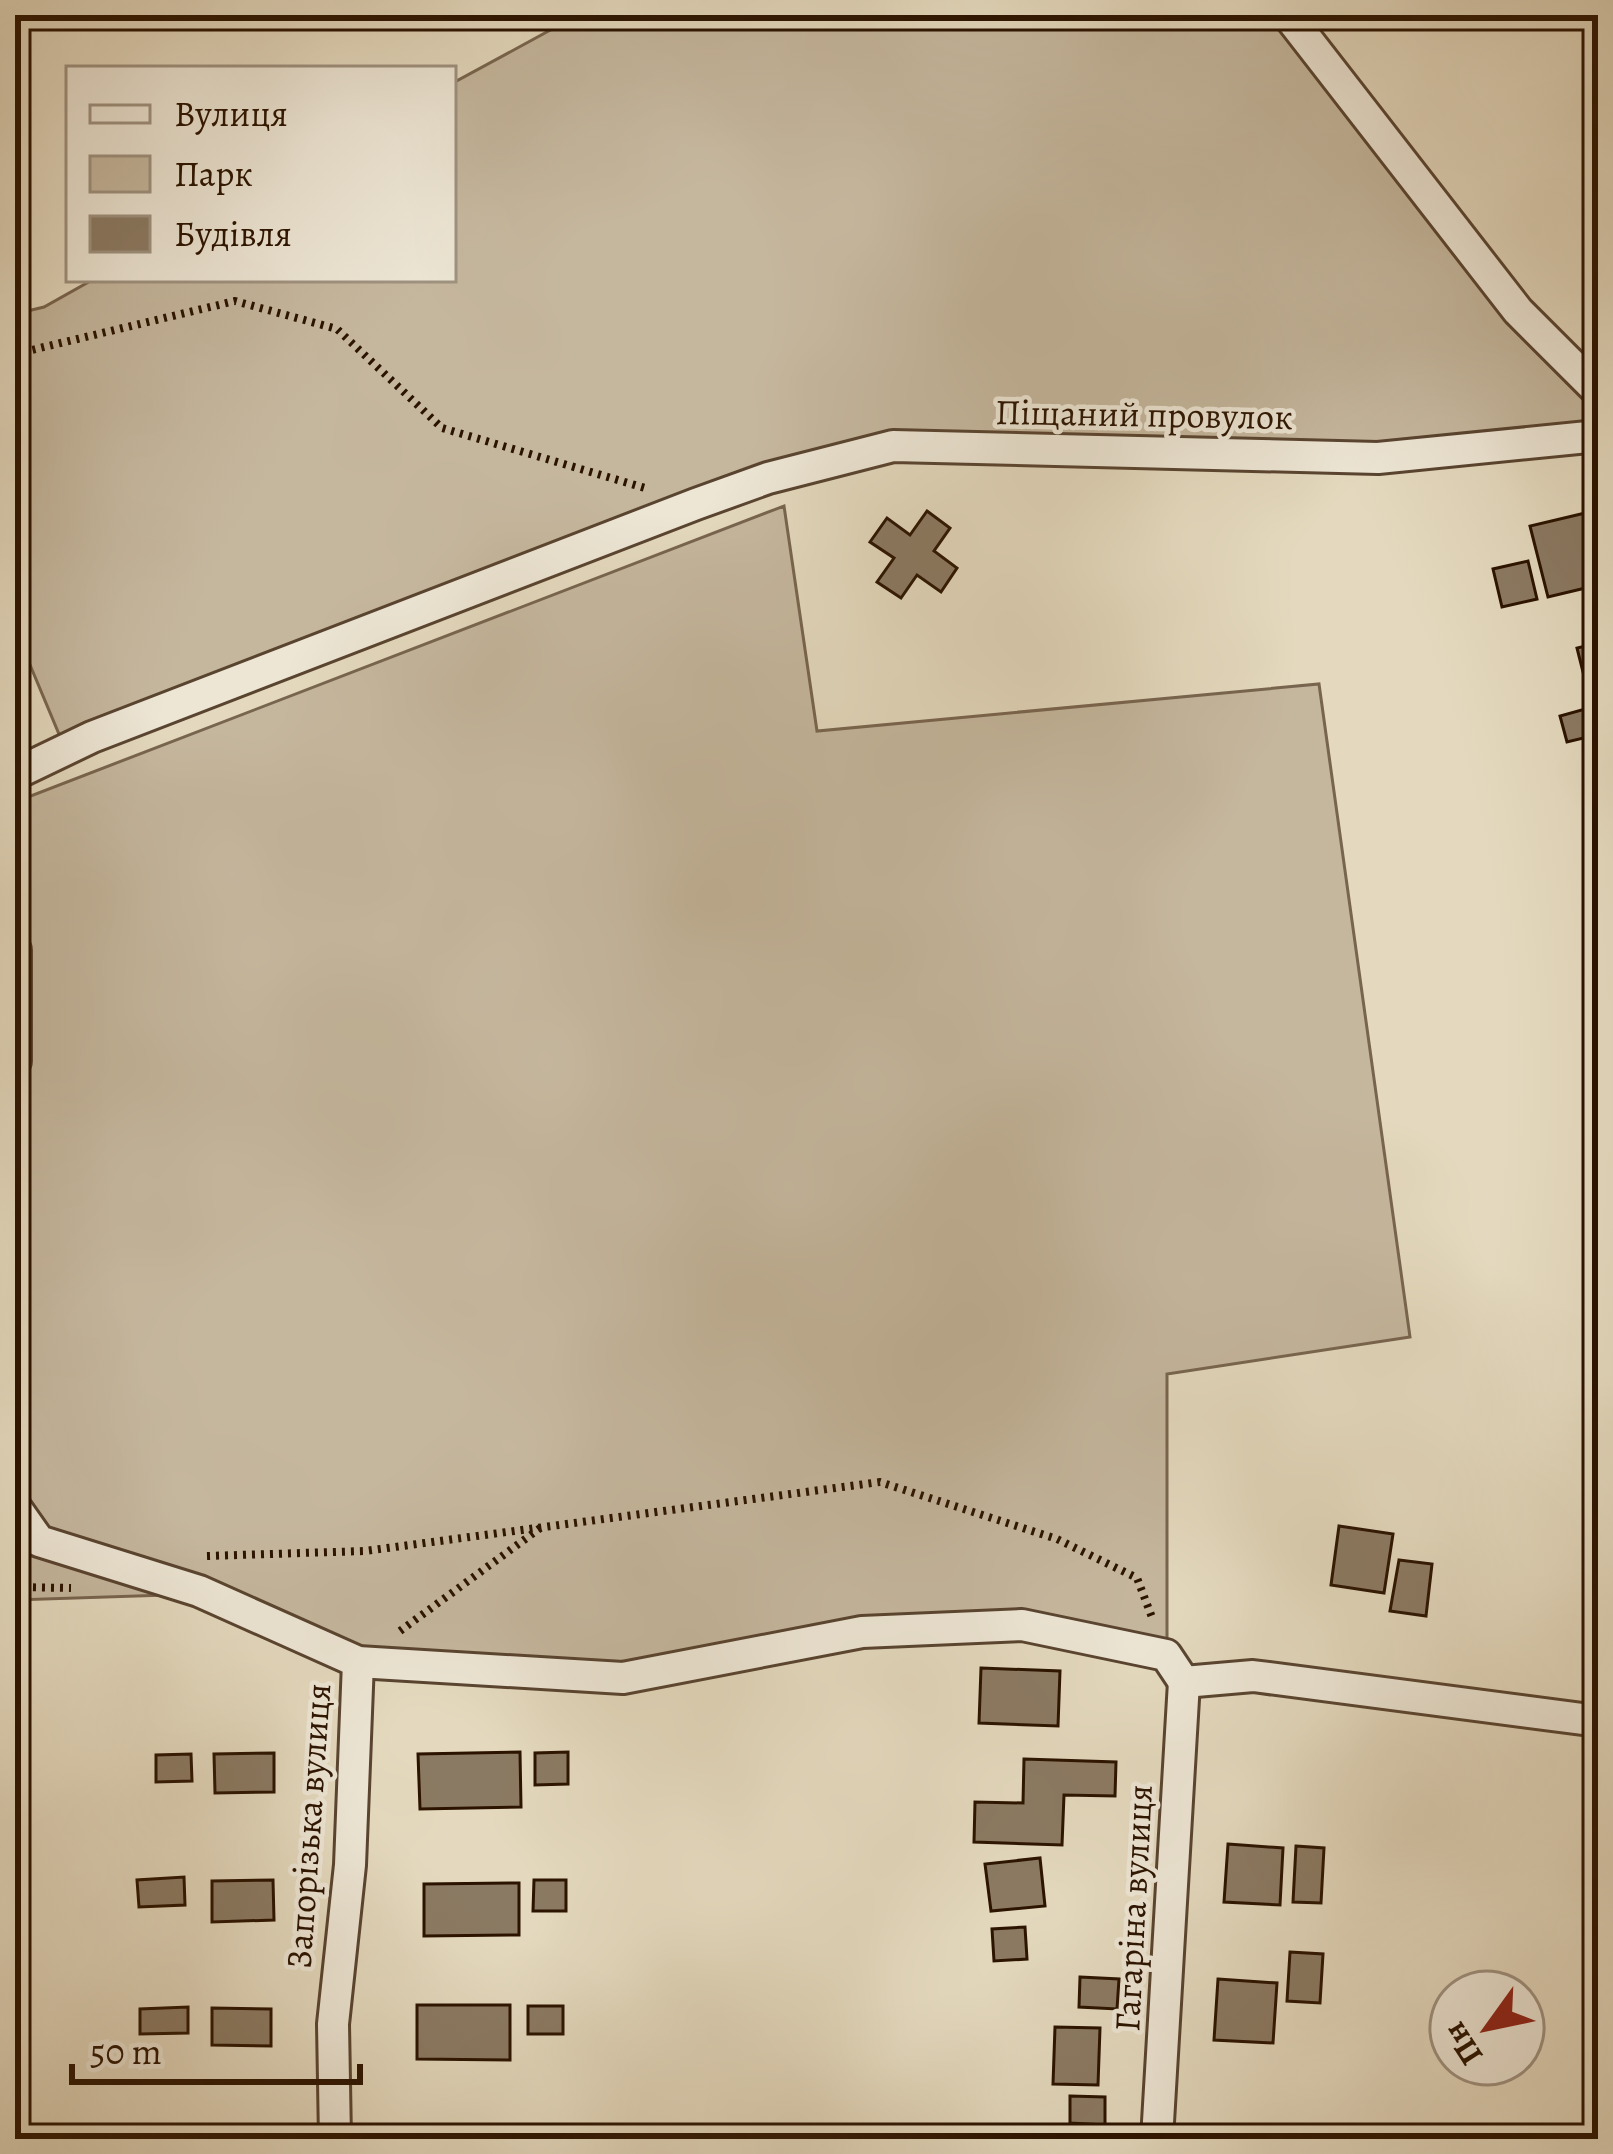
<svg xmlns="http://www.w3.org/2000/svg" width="1613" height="2154" font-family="Alegreya,serif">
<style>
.green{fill:#c5b79e;stroke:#78654f;stroke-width:3}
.building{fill:#8b7a63;stroke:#2b1300;stroke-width:3}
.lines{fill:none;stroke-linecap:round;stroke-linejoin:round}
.minor-casing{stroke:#594430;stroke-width:36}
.path{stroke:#2b1300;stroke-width:8;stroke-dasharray:3 6;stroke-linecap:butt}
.minor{stroke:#ede6d5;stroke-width:30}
.labels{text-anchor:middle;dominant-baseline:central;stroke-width:9;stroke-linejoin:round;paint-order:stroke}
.street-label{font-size:36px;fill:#2b1300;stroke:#ede6d5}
</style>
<rect width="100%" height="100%" fill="#e4d9be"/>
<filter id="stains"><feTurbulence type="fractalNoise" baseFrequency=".00167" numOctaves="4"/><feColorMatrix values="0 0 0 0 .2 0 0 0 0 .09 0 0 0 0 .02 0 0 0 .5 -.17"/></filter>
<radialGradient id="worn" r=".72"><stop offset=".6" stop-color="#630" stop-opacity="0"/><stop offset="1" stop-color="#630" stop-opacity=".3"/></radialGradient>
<g class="green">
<polygon points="659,15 1284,15 1598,396 1598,434 1378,456 893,444 64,746 15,629 15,314 44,307 94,279 453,279 453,83 556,27"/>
<polygon points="784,506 817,731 1319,684 1410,1337 1167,1374 1167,1652 1022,1622 687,1665 359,1659 41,1539 15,1501 15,1081 21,1047 15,802"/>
<polygon points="15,1512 37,1544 198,1594 15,1600"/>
</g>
<g class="building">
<polygon points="1598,510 1598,585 1548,597 1530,526"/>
<polygon points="927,511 950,528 934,551 957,568 941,592 917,575 901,598 877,582 894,558 870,542 887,518 910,535"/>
<polygon points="1528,561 1537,599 1502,607 1493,569"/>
<polygon points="1598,643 1598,672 1584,676 1577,648"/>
<polygon points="1585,709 1592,736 1567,742 1560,716"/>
<polygon points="1339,1526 1393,1534 1384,1593 1331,1585"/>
<polygon points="1399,1560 1432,1564 1426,1616 1390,1611"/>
<polygon points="981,1668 1060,1671 1058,1726 979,1723"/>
<polygon points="520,1752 521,1807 420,1809 418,1754"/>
<polygon points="568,1752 568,1784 535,1785 535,1753"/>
<polygon points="274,1753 274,1792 215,1793 214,1754"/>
<polygon points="191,1754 192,1781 156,1782 156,1755"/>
<polygon points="1024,1759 1116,1762 1115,1796 1064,1795 1062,1845 974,1842 975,1802 1023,1803"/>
<polygon points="1228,1844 1283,1848 1280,1905 1224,1902"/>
<polygon points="1296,1846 1324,1848 1321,1903 1293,1902"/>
<polygon points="1040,1858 1045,1906 991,1911 985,1864"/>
<polygon points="184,1877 185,1905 139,1907 137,1880"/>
<polygon points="273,1880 274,1920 212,1922 212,1881"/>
<polygon points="534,1880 566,1880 566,1911 533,1911"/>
<polygon points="519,1883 519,1935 424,1936 424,1884"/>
<polygon points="1025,1927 1027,1959 994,1961 992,1929"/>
<polygon points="1290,1952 1323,1954 1320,2003 1287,2001"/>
<polygon points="1080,1977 1119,1979 1117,2009 1079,2007"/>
<polygon points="1218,1979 1277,1983 1273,2043 1214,2040"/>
<polygon points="417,2005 510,2005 510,2060 417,2059"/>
<rect x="528" y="2006" width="35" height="28"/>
<polygon points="188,2007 188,2033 140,2034 140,2009"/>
<polygon points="212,2008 271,2009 271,2046 212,2045"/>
<polygon points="1055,2027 1100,2028 1098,2085 1053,2084"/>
<polygon points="1070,2096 1105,2097 1105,2125 1070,2123"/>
<polygon points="179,2131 180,2139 140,2139 140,2134"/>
<polygon points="274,2133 274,2139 213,2139 213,2136"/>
<polygon points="413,2135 561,2136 561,2139 413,2139"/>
</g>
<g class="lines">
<defs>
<g id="minor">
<polyline points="1288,15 1518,311 1598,391"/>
<polyline points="15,774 92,737 696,504 768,478 893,446 1378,458 1598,436"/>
<polyline points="15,950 15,1061"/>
<polyline points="15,1507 39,1541 199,1591 358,1662 623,1678 862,1632 1022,1625 1166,1655 1184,1682"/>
<polyline points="1184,1682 1253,1676 1598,1721"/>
<polyline points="335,2139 333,2024 350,1865 358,1662"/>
<polyline points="1157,2139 1184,1682"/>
</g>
</defs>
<use href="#minor" class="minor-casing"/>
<g class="path">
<polyline points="15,354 235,301 337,329 442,428 645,488"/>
<polyline points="207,1556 365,1551 880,1482 1057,1539 1137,1578 1153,1620"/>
<polyline points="15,1587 71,1588"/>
<polyline points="400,1631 543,1526"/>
</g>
<use href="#minor" class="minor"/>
</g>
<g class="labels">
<g class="street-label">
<text transform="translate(1144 414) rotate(1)">Піщаний провулок</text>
<text transform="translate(308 1826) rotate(-86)">Запорізька вулиця</text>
<text transform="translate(1133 1908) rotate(-87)">Гагаріна вулиця</text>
</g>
</g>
<rect width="1613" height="2154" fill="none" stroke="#e4d9be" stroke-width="60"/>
<rect x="18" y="18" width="1577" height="2118" fill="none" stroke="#2b1300" stroke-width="6"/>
<rect x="30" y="30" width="1553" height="2094" fill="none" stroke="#2b1300" stroke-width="3"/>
<rect x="66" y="66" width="390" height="216" fill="#ede6d5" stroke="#9f9280" stroke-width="3"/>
<rect x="90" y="105" width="60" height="18" fill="#ede6d5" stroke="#9f9280" stroke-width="3"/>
<text x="174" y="126" font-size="36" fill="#2b1300">Вулиця</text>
<rect x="90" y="156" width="60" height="36" fill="#c5b79e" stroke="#9f9280" stroke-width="3"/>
<text x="174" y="186" font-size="36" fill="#2b1300">Парк</text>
<rect x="90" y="216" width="60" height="36" fill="#8b7a63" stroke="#9f9280" stroke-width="3"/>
<text x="174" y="246" font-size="36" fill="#2b1300">Будівля</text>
<g transform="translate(1487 2028) rotate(237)"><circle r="57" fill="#ede6d5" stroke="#9f9280" stroke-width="3"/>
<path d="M0-9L21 45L0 30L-21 45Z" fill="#8f2418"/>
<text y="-18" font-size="33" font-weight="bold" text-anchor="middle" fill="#2b1300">Пн</text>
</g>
<path d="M72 2064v18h288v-18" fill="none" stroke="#2b1300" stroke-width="6"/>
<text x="90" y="2064" font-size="36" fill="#2b1300" stroke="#ede6d5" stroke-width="9" paint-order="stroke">50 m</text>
<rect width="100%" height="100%" filter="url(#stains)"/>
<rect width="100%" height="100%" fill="url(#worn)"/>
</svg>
